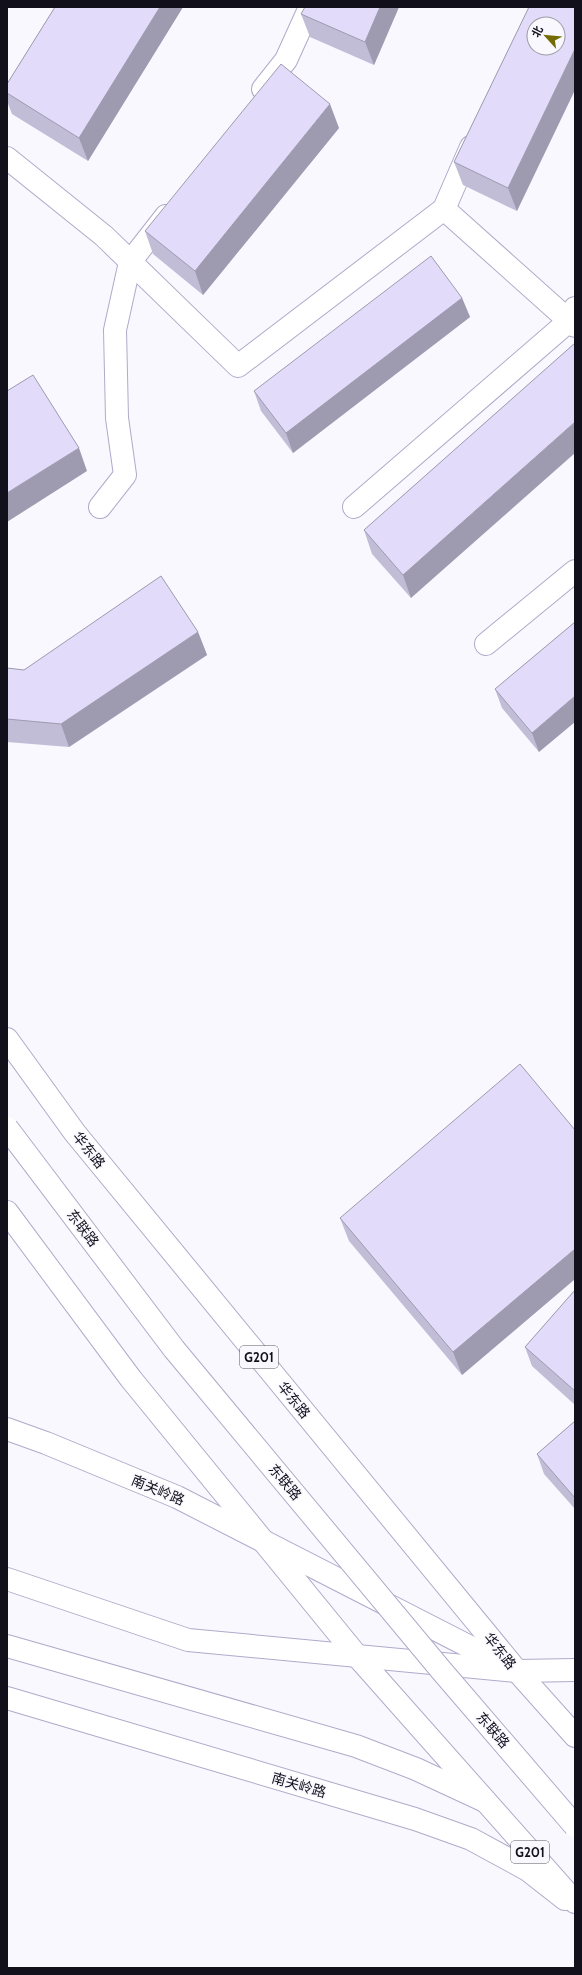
<svg xmlns="http://www.w3.org/2000/svg" width="582" height="1975" font-family="Cabin,'Noto Sans SC',sans-serif">
<style>
.lines{fill:none;stroke-linecap:round;stroke-linejoin:round}
.minor-casing{stroke:#b0aaca;stroke-width:24}
.major-casing{stroke:#b0aaca;stroke-width:24}
.highway-casing{stroke:#b0aaca;stroke-width:24}
.minor{stroke:#fff;stroke-width:22}
.major{stroke:#fff;stroke-width:22}
.highway{stroke:#fff;stroke-width:22}
.highway-bridge-casing{stroke:#b0aaca;stroke-width:24;stroke-linecap:butt}
.highway-bridge{stroke:#fff;stroke-width:22}
.wall{fill:#c2bdd7}
.shaded-wall{fill:#9e9aaf}
.building{fill:#e2dcfa;stroke:#9e9aaf;fill-rule:evenodd}
.labels{text-anchor:middle;dominant-baseline:central;stroke-width:3.5;stroke-linejoin:round;paint-order:stroke}
.shield{fill:#f9f8fe;stroke:#57565f;stroke-width:1}
.shield-label{font-size:13px;font-weight:bold;fill:#12101b}
.street-label{font-size:14px;fill:#12101b;stroke:#f9f8fe}
</style>
<rect width="100%" height="100%" fill="#f9f8fe"/>
<g class="lines">
<defs>
<g id="minor">
<polyline points="263,89 286,60 310,7"/>
<polyline points="7,158 104,236 238,366 444,209 471,147"/>
<polyline points="444,209 575,326"/>
<polyline points="100,507 125,475 117,418 115,330 130,262 166,216"/>
<polyline points="354,507 569,321 575,308"/>
<polyline points="486,644 575,571"/>
<polyline points="7,1429 46,1443 177,1497 517,1671 575,1670"/>
<polyline points="7,1698 415,1819 471,1839 528,1870 565,1899"/>
</g>
<g id="major">
<polyline points="7,1579 188,1640 517,1671"/>
<polyline points="7,1646 356,1746 416,1769 485,1801"/>
</g>
<g id="highway">
<polyline points="7,1039 75,1133 517,1671 575,1736"/>
<polyline points="7,1212 131,1379 357,1656 575,1902"/>
</g>
</defs>
<use href="#minor" class="minor-casing"/>
<use href="#major" class="major-casing"/>
<use href="#highway" class="highway-casing"/>
<use href="#minor" class="minor"/>
<use href="#major" class="major"/>
<use href="#highway" class="highway"/>
<defs>
<polyline id="highway-bridge" points="7,1128 174,1349 441,1670 575,1826"/>
</defs>
<use href="#highway-bridge" class="highway-bridge-casing"/>
<use href="#highway-bridge" class="highway-bridge"/>
</g>
<g class="wall">
<polygon points="55,7 183,7 88,161 12,114 7,101 7,84"/>
<polygon points="399,7 374,65 310,37 301,14"/>
<polygon points="529,7 517,211 463,185 454,162"/>
<polygon points="339,128 203,295 153,254 145,231"/>
<polygon points="462,298 470,317 293,453 261,411 254,391"/>
<polygon points="575,343 411,598 372,554 364,530"/>
<polygon points="575,622 539,752 502,708 495,689"/>
<polygon points="198,632 207,655 69,747 7,742 7,668 24,670"/>
<polygon points="575,1130 575,1279 462,1375 349,1241 340,1218"/>
<polygon points="575,1290 575,1405 532,1366 525,1347"/>
<polygon points="575,1421 575,1509 544,1474 537,1454"/>
</g>
<g class="shaded-wall">
<polygon points="160,7 183,7 88,161 79,138"/>
<polygon points="380,7 399,7 374,65 365,42"/>
<polygon points="575,49 575,90 517,211 508,188"/>
<polygon points="330,104 339,128 203,295 195,271"/>
<polygon points="462,298 470,317 293,453 286,433"/>
<polygon points="575,422 575,453 411,598 403,575"/>
<polygon points="79,448 87,471 7,522 7,493"/>
<polygon points="198,632 207,655 69,747 61,724"/>
<polygon points="575,696 575,722 539,752 532,733"/>
<polygon points="575,1249 575,1279 462,1375 453,1352"/>
</g>
<g class="building">
<polygon points="55,7 160,7 79,138 7,93 7,84"/>
<polygon points="305,7 380,7 365,42 301,14"/>
<path d="M529,7H575V49L508,188L454,162ZM534,24H558V48H534Z"/>
<polygon points="281,64 330,104 195,271 145,231"/>
<polygon points="431,256 462,298 286,433 254,391"/>
<polygon points="575,343 575,422 403,575 364,530"/>
<polygon points="33,375 79,448 7,493 7,391"/>
<polygon points="161,576 198,632 61,724 7,719 7,668 24,670"/>
<polygon points="575,622 575,696 532,733 495,689"/>
<polygon points="520,1064 575,1130 575,1249 453,1352 340,1218"/>
<polygon points="575,1290 575,1391 525,1347"/>
<polygon points="575,1421 575,1498 537,1454"/>
</g>
<g class="labels">
<g class="shield">
<rect x="240" y="1346" width="38" height="22" rx="3"/>
<rect x="511" y="1841" width="38" height="22" rx="3"/>
</g>
<g class="shield-label">
<text x="259" y="1357">G201</text>
<text x="530" y="1852">G201</text>
</g>
<g class="street-label">
<text transform="translate(89 1150) rotate(51)">华东路</text>
<text transform="translate(83 1228) rotate(53)">东联路</text>
<text transform="translate(294 1400) rotate(51)">华东路</text>
<text transform="translate(285 1482) rotate(50)">东联路</text>
<text transform="translate(158 1490) rotate(23)">南关岭路</text>
<text transform="translate(500 1651) rotate(51)">华东路</text>
<text transform="translate(493 1730) rotate(49)">东联路</text>
<text transform="translate(299 1785) rotate(16)">南关岭路</text>
</g>
</g>
<rect width="582" height="1975" fill="none" stroke="#12101b" stroke-width="16"/>
<g transform="translate(546 36) rotate(297)"><circle r="19" fill="#f9f8fe" stroke="#9d9ba3"/>
<path d="M0-3L7 15L0 10L-7 15Z" fill="#736b04"/>
<text y="-6" font-size="11" font-weight="bold" text-anchor="middle" fill="#12101b">北</text>
</g>
</svg>
